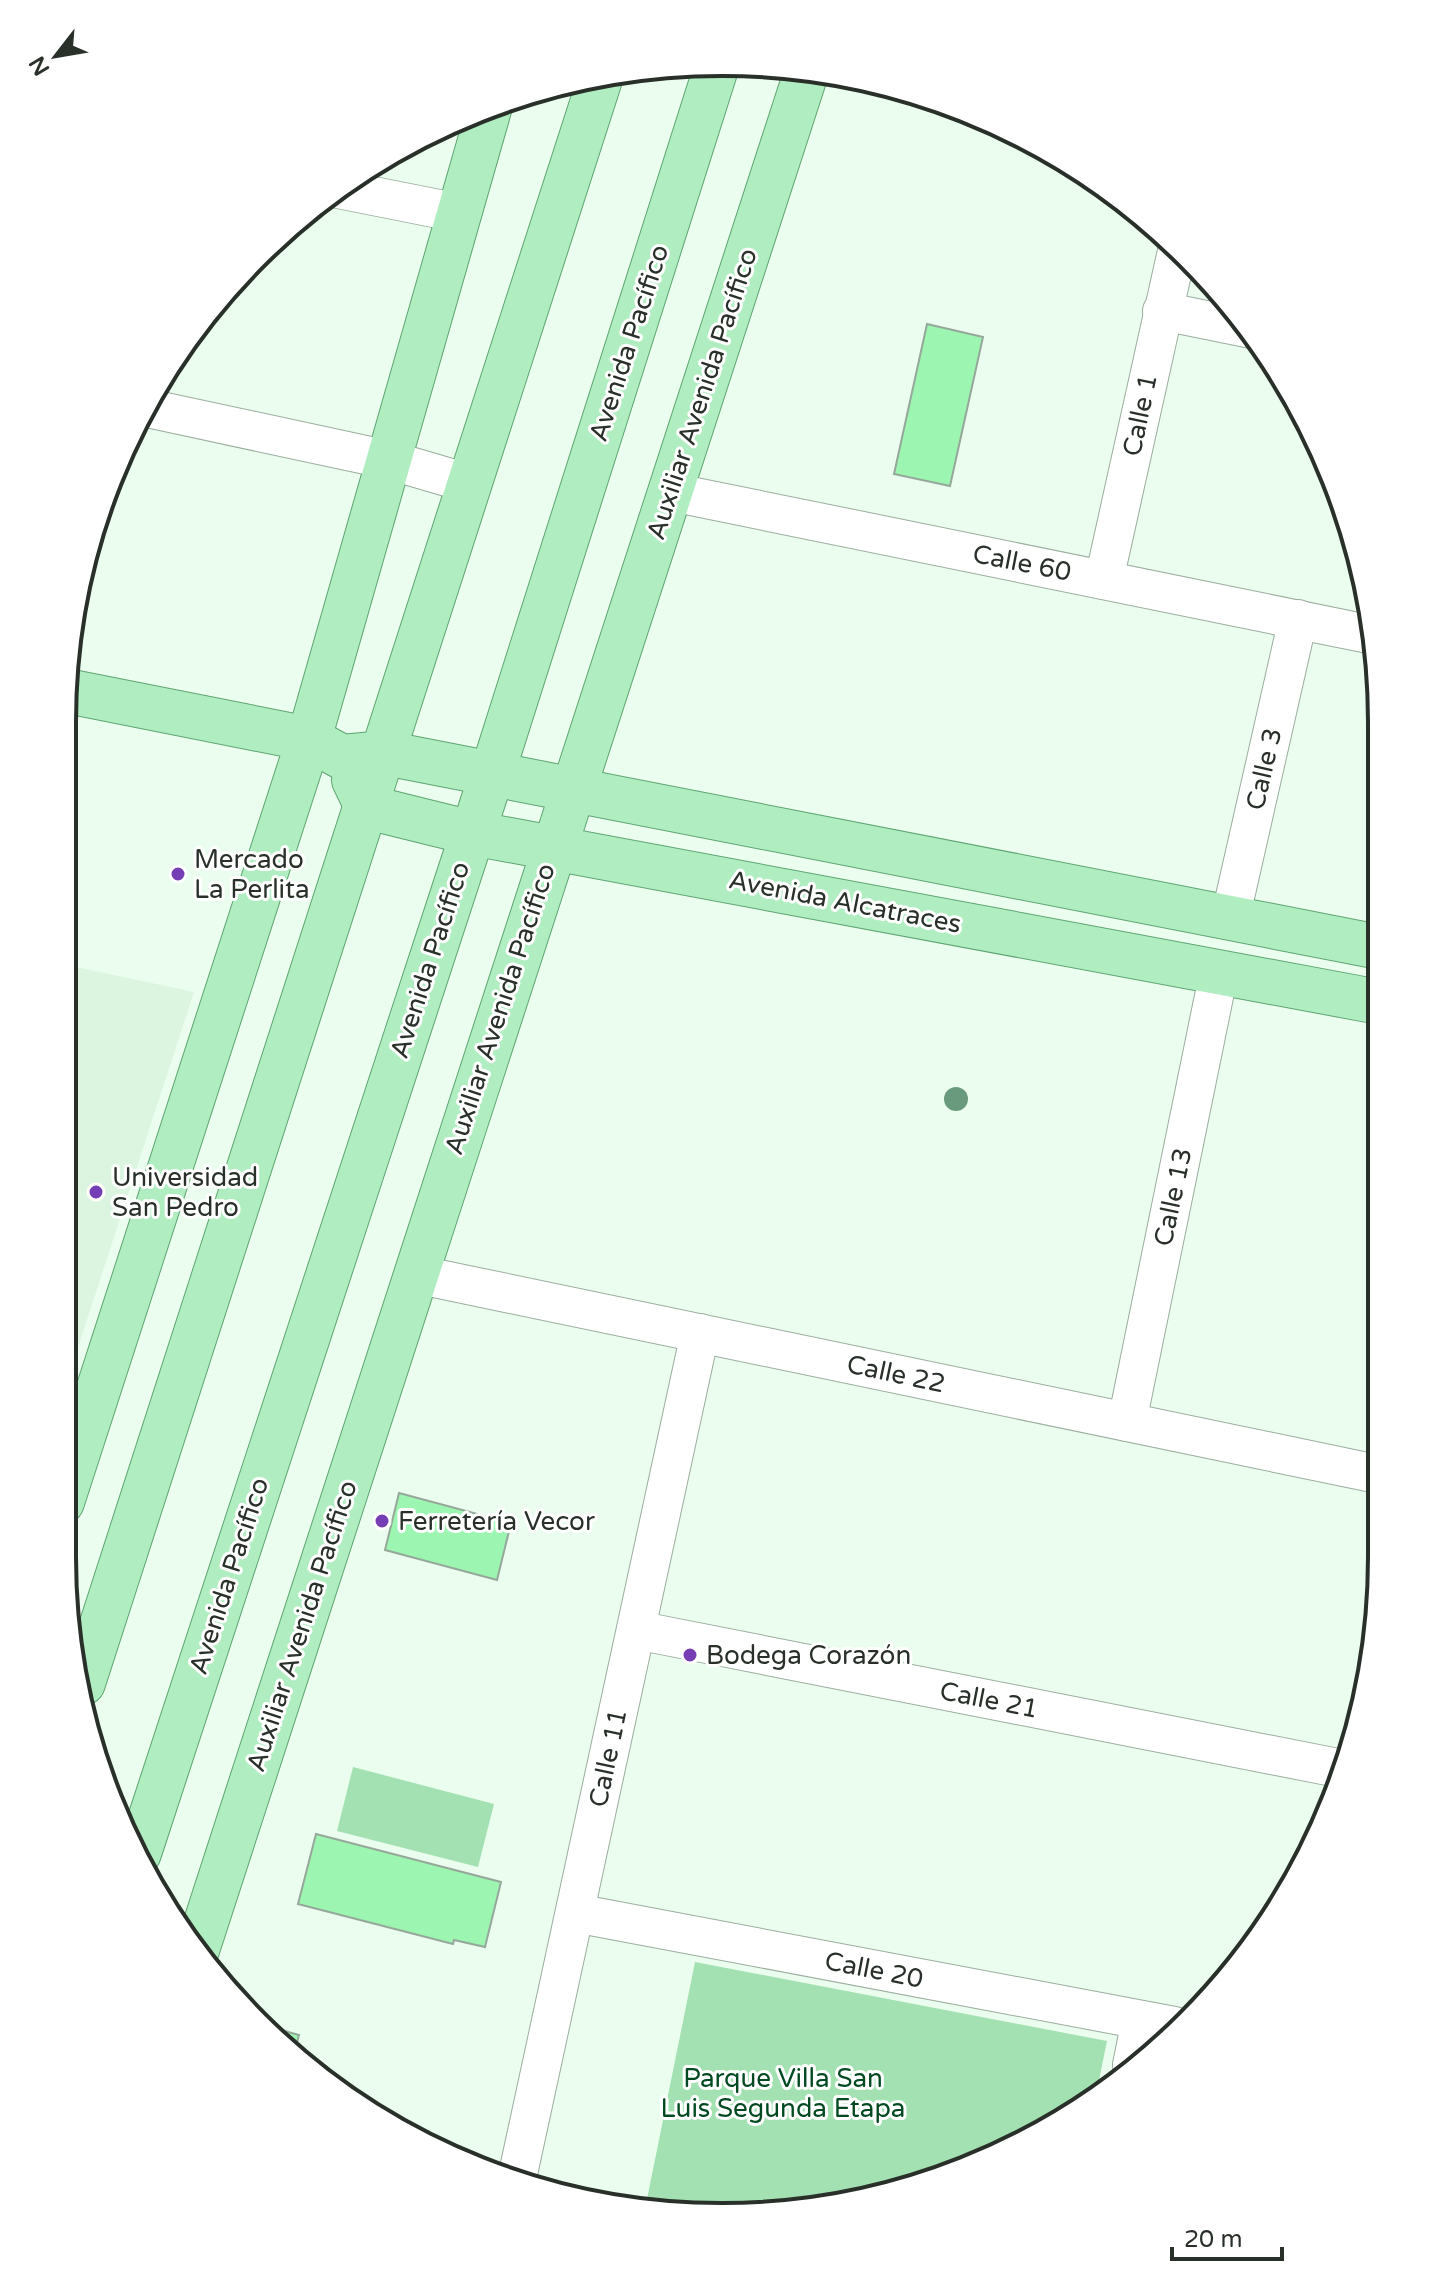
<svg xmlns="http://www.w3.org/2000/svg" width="1444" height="2279" font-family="'Varela Round',sans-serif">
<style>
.built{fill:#dbf5e0}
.green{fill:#a4e1b2}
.building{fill:#9cf6b2;stroke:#96a899;stroke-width:2}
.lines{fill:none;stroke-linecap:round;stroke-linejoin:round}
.minor-casing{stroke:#9bad9e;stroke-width:40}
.major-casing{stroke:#5fa472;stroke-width:46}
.minor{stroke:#fff;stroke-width:38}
.major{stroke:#b0eec1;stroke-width:44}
.tree{fill:#6a9a7d}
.poi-dot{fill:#753eb5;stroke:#fff;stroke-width:3}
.labels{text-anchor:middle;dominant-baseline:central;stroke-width:6;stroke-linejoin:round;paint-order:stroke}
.street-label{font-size:26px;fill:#29302a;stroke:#fff}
.poi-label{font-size:26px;fill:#29302a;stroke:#fff;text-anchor:start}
.park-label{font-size:26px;fill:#014920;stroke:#fff}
.rim{fill:none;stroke:#29302a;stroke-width:4}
</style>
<rect width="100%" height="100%" fill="#eafdee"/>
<polygon class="built" points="66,965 194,992 63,1393"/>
<g class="green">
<polygon points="353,1767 494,1804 478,1867 337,1831"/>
<polygon points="695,1962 1107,2041 1095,2100 893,2194 679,2216 645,2209"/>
</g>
<g class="building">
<polygon points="927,324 983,337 950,486 894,474"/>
<polygon points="399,1493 511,1523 497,1580 385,1550"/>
<polygon points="316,1834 501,1882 485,1947 454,1940 453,1944 298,1904"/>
<polygon points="270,2027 299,2035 294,2053"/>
</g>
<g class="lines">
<defs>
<g id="minor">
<polyline points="338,189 459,213"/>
<polyline points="1162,311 1251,329"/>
<polyline points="147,408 389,460 471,484"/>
<polyline points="671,492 1373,635"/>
<polyline points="1104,580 1177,251"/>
<polyline points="1230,919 1298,619"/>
<polyline points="415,1274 1377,1474"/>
<polyline points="1127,1422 1219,972"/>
<polyline points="636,1630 1343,1769"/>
<polyline points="575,1913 1174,2026"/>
<polyline points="1132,2065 1141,2020"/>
<polyline points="516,2183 700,1333"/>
</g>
<g id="major">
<polyline points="67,691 309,739 342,757 385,753 1379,947"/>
<polyline points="354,780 367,807 472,833 1379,1002"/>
<polyline points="62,1502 309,739 490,106"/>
<polyline points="83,1683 601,76"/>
<polyline points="139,1853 492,774 717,65"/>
<polyline points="197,1950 807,70"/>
</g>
</defs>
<use href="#minor" class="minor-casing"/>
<use href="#major" class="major-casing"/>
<use href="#minor" class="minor"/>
<use href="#major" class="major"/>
</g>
<circle class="tree" cx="956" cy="1099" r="12"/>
<g class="poi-dot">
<circle cx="178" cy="874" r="8"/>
<circle cx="96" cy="1192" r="8"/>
<circle cx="382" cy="1521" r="8"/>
<circle cx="690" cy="1655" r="8"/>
</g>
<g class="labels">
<g class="street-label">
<text transform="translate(629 343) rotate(-72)">Avenida Pacífico</text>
<text transform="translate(702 394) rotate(-72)">Auxiliar Avenida Pacífico</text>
<text transform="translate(1140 415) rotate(-78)">Calle 1</text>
<text transform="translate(1022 563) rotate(11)">Calle 60</text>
<text transform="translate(1264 769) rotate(-77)">Calle 3</text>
<text transform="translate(845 902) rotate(11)">Avenida Alcatraces</text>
<text transform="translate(430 960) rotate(-72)">Avenida Pacífico</text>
<text transform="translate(500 1009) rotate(-72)">Auxiliar Avenida Pacífico</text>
<text transform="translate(1173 1197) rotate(-78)">Calle 13</text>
<text transform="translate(896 1374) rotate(12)">Calle 22</text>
<text transform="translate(229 1576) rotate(-72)">Avenida Pacífico</text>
<text transform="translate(302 1626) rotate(-72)">Auxiliar Avenida Pacífico</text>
<text transform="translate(989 1700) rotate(11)">Calle 21</text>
<text transform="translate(608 1758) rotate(-78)">Calle 11</text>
<text transform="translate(874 1970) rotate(11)">Calle 20</text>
</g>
<g class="poi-label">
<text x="194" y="859">Mercado<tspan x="194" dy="30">La Perlita</tspan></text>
<text x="112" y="1177">Universidad<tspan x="112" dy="30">San Pedro</tspan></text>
<text x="398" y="1521">Ferretería Vecor</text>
<text x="706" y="1655">Bodega Corazón</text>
</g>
<g class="park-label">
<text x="783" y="2078">Parque Villa San<tspan x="783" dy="30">Luis Segunda Etapa</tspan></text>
</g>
</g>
<path d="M0 0H1444V2279H0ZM722 76H722A646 646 0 0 1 1368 722V1557A646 646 0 0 1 722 2203H722A646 646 0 0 1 76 1557V722A646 646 0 0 1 722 76Z" fill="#fff" fill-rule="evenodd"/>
<path class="rim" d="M722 76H722A646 646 0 0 1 1368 722V1557A646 646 0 0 1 722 2203H722A646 646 0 0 1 76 1557V722A646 646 0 0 1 722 76Z"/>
<g transform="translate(56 56) rotate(239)" stroke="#ffffff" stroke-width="6" paint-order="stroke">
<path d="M0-6L14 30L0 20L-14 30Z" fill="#29302a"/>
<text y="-12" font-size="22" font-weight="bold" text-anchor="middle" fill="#29302a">N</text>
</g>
<path d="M1172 2247v12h110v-12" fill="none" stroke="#29302a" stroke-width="4"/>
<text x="1184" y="2247" font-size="24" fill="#29302a" stroke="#ffffff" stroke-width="6" paint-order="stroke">20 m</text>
</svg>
